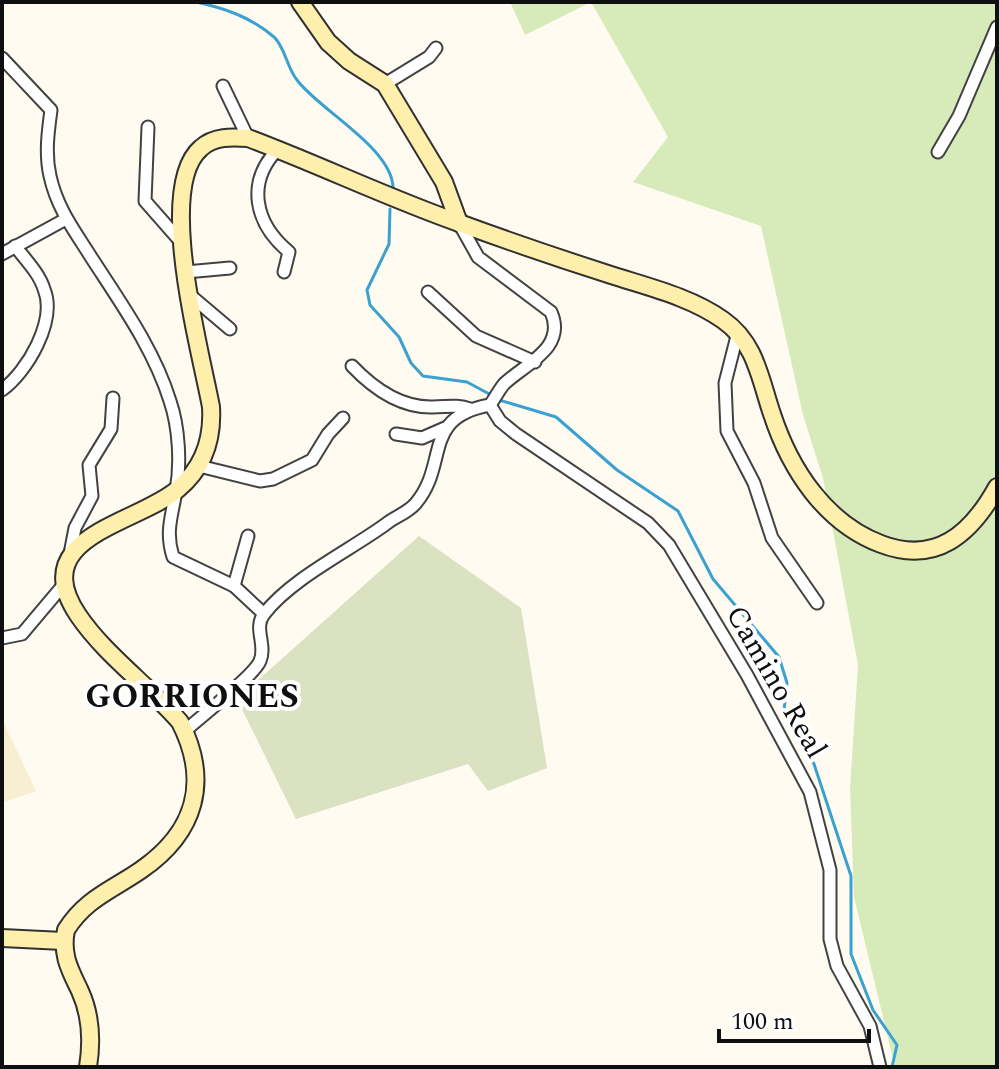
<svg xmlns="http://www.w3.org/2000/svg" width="999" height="1069" font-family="Spectral,serif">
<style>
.farmland{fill:#f6efd1}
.green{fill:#d7ebba}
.cemetery{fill:#dae2c1}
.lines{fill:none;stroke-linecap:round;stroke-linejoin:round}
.stream{stroke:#3ba1d0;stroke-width:3}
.street-casing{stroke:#424242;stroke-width:15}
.secondary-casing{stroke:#313131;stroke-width:20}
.street{stroke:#fff;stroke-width:11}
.secondary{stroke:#ffefac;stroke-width:16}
.labels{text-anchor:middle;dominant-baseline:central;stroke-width:8;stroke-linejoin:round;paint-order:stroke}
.street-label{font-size:30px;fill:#0f0f0f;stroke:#fff}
.quarter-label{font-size:34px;font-weight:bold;fill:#0f0f0f;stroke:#fff}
</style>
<rect width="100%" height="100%" fill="#fffbf1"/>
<polygon class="farmland" points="2,719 36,791 2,803"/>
<polygon class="green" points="510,2 997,2 997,1067 895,1067 854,897 850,789 858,665 823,478 803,415 761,226 633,182 668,137 591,2 525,35"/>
<polygon class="cemetery" points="419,536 521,608 547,768 488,791 468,764 296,819 237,699"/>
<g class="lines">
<g class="stream">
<polyline points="171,2 176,2"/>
<path d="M196,2C224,8 251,17 274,37C285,47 287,68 297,80C319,110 394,149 393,189"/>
<polyline points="390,209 389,244 367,290 370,305 399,337 411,363 423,376 467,382 493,396"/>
<polyline points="499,400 556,417 617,470 678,511 713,579 779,657 787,683 784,710 814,764 851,876 851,954 873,1010 897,1045 892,1067"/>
</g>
<defs>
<g id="street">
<path d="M2,58L51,110C48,132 45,154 50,176C57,208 74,230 91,257C120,302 154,349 170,401C179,427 181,464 176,491C172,516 165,531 173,557L234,586L264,614"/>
<polyline points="385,84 429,57 436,48"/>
<polyline points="223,86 248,138"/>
<polyline points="148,127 145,201 181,242"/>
<path d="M278,149C246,182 254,223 289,252L284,272"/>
<polyline points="938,152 959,116 997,27"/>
<polyline points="2,254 66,219"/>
<polyline points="186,272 230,268"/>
<polyline points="428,292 476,336 535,362"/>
<polyline points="191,296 230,329"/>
<polyline points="738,332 725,383 727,431 754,483 772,538 817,603"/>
<path d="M352,366C373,388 401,408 433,407C447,407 457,404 470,409"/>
<path d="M2,390C27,372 57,321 44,289C39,273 25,259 15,246"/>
<polyline points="490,405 500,421 516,434 648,523 669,545 747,675 810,792 830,870 830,939 837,966 870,1026 880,1067"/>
<polyline points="396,434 422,438 445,428"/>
<polyline points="199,466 260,481 273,479 312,460 328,434 343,418"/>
<polyline points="70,554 75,528 92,496 89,465 111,429 113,398"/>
<polyline points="234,586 248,536"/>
<polyline points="2,638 22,634 65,583"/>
<path d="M185,731C200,717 254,676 260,661C267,645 253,628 264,614C292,578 349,551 386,524C396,516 408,513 416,503C449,464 421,417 490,405C495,398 499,390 504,384C525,364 567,348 551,312L478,257L459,223"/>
</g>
<g id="secondary">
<polyline points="300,2 328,42 349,61 385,84 444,182 459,223"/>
<polyline points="2,938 63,941"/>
<path d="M88,1067C92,1042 91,1015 80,991C70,970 61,955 66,930C85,899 112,890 141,870C196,832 210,781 180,722C148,685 105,655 78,615C25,536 138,524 178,489C203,468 213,440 211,407C201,352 155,187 201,148C214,136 232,137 248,138C320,165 390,199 462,224C511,242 561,259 611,275C648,287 691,297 723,320C756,343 760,379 772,414C790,469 825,523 881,544C936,565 971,534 997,487"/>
</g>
</defs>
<use href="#street" class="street-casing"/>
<use href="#secondary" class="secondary-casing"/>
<use href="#street" class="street"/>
<use href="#secondary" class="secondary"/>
</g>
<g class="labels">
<g class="street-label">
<text transform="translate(776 682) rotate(60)">Camino Real</text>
</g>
<g class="quarter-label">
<text x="192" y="697">GORRIONES</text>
</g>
</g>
<rect width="999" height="1069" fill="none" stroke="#0f0f0f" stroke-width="8"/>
<path d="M719 1029v12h150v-12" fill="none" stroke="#0f0f0f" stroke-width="4"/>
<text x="731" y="1029" font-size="24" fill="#0f0f0f" stroke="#ffffff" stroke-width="6" paint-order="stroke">100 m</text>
</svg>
